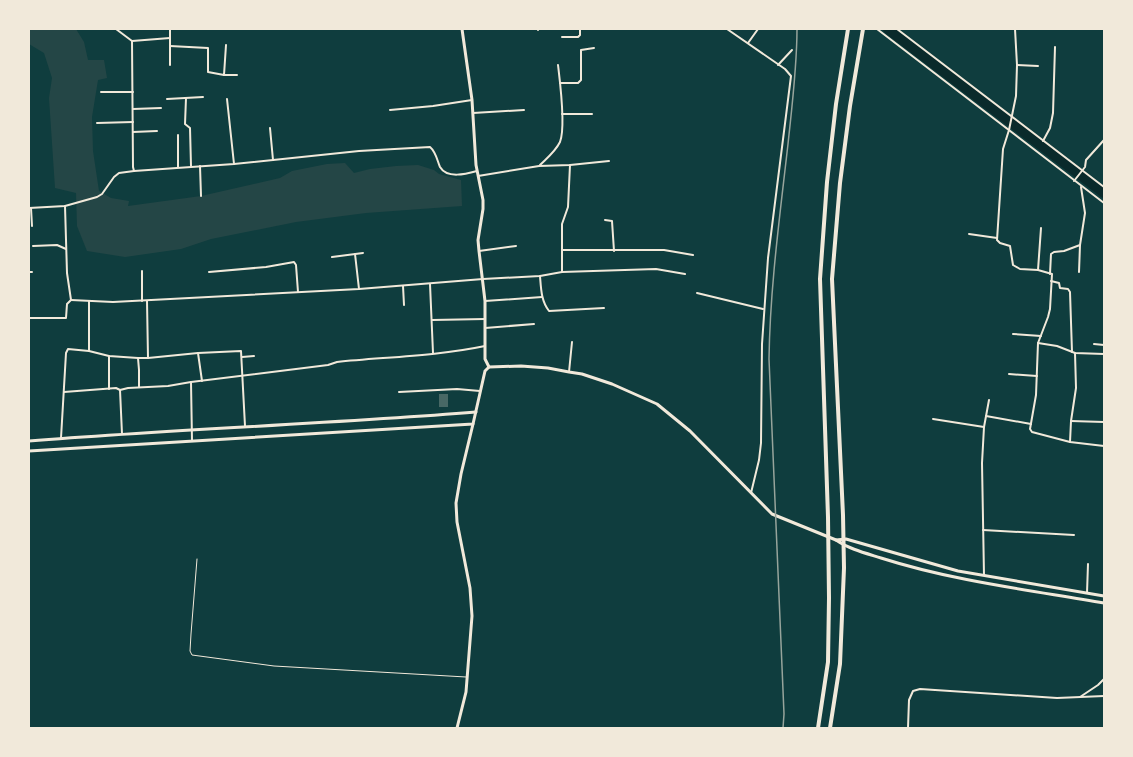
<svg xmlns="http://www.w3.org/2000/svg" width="1133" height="757" font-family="'Source Sans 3',sans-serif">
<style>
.green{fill:#244646}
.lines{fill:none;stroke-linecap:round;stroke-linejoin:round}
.river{stroke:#0a2a2b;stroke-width:10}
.building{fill:#486865}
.service{stroke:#f1e9da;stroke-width:1}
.minor{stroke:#f1e9da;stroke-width:2}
.tertiary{stroke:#f1e9da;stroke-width:3}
.secondary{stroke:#f1e9da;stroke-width:3}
.motorway{stroke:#f1e9da;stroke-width:4}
.rail{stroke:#97a49c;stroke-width:1.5}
</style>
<rect width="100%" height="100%" fill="#0f3d3e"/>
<polygon class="green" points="29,29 76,29 84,42 88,60 104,60 107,78 98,80 92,117 93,151 99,191 111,198 129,201 128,206 201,196 280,178 292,171 327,164 345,163 354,173 370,169 396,166 418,165 434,170 439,174 461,180 462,206 366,213 296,222 211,239 181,249 125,257 87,251 77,226 76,193 55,188 49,98 52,78 44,53 29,44"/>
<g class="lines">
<polyline class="river" points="888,29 1104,193"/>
</g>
<rect class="building" x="439" y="394" width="9" height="13"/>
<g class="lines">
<polyline class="service" points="197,559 191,634 190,651 192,655 274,666 466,677"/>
<g class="minor">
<polyline points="116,29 132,41"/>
<polyline points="170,29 170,65"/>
<polyline points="538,29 538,30"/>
<polyline points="727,29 785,69 791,76 768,258 762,344 761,443 759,460 751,493"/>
<polyline points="877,29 1104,203"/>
<polyline points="897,29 1104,187"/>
<polyline points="1015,29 1017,65 1016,96 1009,130 1003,149 997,240 1000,243 1010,246 1013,265 1020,269 1038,270 1052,274 1050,309 1048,317 1038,343 1036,395 1030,429 1032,432 1070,442 1104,446"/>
<polyline points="562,37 578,37 580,35 580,29"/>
<polyline points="132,41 133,167 134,171"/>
<polyline points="132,41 170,38"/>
<polyline points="748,43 758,29"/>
<polyline points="170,46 208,48 208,72 224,75 226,45"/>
<polyline points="778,65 792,50"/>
<polyline points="1017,65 1038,66"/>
<polyline points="224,75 237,75"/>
<polyline points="560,83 578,83 581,80 581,50 594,48"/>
<polyline points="101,92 133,92"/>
<polyline points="186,98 185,124 190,128 191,166"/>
<polyline points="167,99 203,97"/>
<polyline points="227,99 234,164"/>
<polyline points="133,109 161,108"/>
<polyline points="390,110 433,106 472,100"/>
<polyline points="473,113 524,110"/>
<polyline points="562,114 592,114"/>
<polyline points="97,123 133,122"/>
<polyline points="270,128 273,160"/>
<polyline points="133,132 157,131"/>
<polyline points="178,135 178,167"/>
<polyline points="1043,141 1050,128 1053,113 1055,47"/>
<path d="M540,165C547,158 555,152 560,142C566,127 560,82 558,65"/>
<polyline points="200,166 201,196"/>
<polyline points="478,176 539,166 570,165 609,161"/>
<polyline points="1074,181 1085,167 1086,160 1104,140"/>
<polyline points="65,206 67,273 71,300"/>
<path d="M29,208L65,206L97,197L102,194L114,177L119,173L134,171L234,164L359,151L430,147C436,152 437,160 440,167C447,179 466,174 477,171"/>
<polyline points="31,208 32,226"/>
<polyline points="605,220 612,221 614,251"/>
<polyline points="969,234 997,238"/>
<polyline points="33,246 57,245 66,249"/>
<polyline points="562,250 664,250 693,255"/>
<polyline points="479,251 516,246"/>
<polyline points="355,254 359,289"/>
<polyline points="332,257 363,253"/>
<polyline points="1038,270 1041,228"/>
<polyline points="142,271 142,301"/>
<polyline points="29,272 32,272"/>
<polyline points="209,272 266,267 294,262 296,265 298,292"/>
<polyline points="562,272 562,224 568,207 570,165"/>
<polyline points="1079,272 1080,245 1085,213 1081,187"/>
<polyline points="1050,274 1051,254 1054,252 1064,251 1080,245"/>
<path d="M540,276C541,288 541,301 549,311L604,308"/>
<polyline points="1051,281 1059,283 1060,288 1068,289 1070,292 1072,352"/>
<polyline points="430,284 433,353"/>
<polyline points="403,286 404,305"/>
<polyline points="697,293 763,309"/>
<polyline points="71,300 113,302 359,289 483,279 540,276 562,272 656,269 685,274"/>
<polyline points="89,301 89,351"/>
<polyline points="147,301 148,358"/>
<polyline points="485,301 542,297"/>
<polyline points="29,318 66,318 67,304 71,300"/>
<polyline points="432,320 485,319"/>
<polyline points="485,328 534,324"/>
<polyline points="1013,334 1041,336"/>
<polyline points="1038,343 1057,346 1075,353 1104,354"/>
<polyline points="1094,344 1104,345"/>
<polyline points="198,353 202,381"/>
<polyline points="242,357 254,356"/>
<polyline points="138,358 148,358 198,353 241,351 245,426"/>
<polyline points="569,372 572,342"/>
<polyline points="1009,374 1037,376"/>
<polyline points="191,382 192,441"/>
<polyline points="109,389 109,356"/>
<polyline points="120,390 122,434"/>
<path d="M64,392L116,388L120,390L128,388L168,386L191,382L328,365L337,362C386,357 437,356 485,346"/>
<polyline points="399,392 457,389 480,391"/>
<polyline points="986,416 1031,424"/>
<polyline points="933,419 984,427"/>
<polyline points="1071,421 1104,422"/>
<polyline points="61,438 66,353 68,349 89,351 109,356 138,358 139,370 139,387"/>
<polyline points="1070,442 1071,421 1076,388 1075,353"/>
<polyline points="983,530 1074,535"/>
<polyline points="984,575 982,463 984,427 989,400"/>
<polyline points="1087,593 1088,564"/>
<polyline points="1080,697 1098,685 1104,679"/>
<polyline points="908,728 909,700 913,691 920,689 1057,698 1104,696"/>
</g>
<g class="tertiary">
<polyline points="462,29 472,100 476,165 483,200 483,209 478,240 479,251 485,301 485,359 489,367"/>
<polyline points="457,728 466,692 472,616 470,588 457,522 456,503 461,474 473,424"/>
</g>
<g class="secondary">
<path d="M29,441C178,429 327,424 476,412"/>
<path d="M29,451L473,424L485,371L489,367L521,366L548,368L569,372L582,374L612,384L657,404L690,431L772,514L836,540C849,549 865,553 881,558C953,581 1029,590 1104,603"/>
<polyline points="836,540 846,539 958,571 1104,596"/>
</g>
<g class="motorway">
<polyline points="818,728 828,662 829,598 828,517 820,279 827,182 836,104 848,29"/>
<polyline points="830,728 840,664 844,568 843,515 832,279 840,183 850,106 863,29"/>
</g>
<path class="rail" d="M783,728L784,714L769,359C770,287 780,215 788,144C792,106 797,67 797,29"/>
</g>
<rect width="1133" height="757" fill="none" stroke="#f1e9da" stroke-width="60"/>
</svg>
